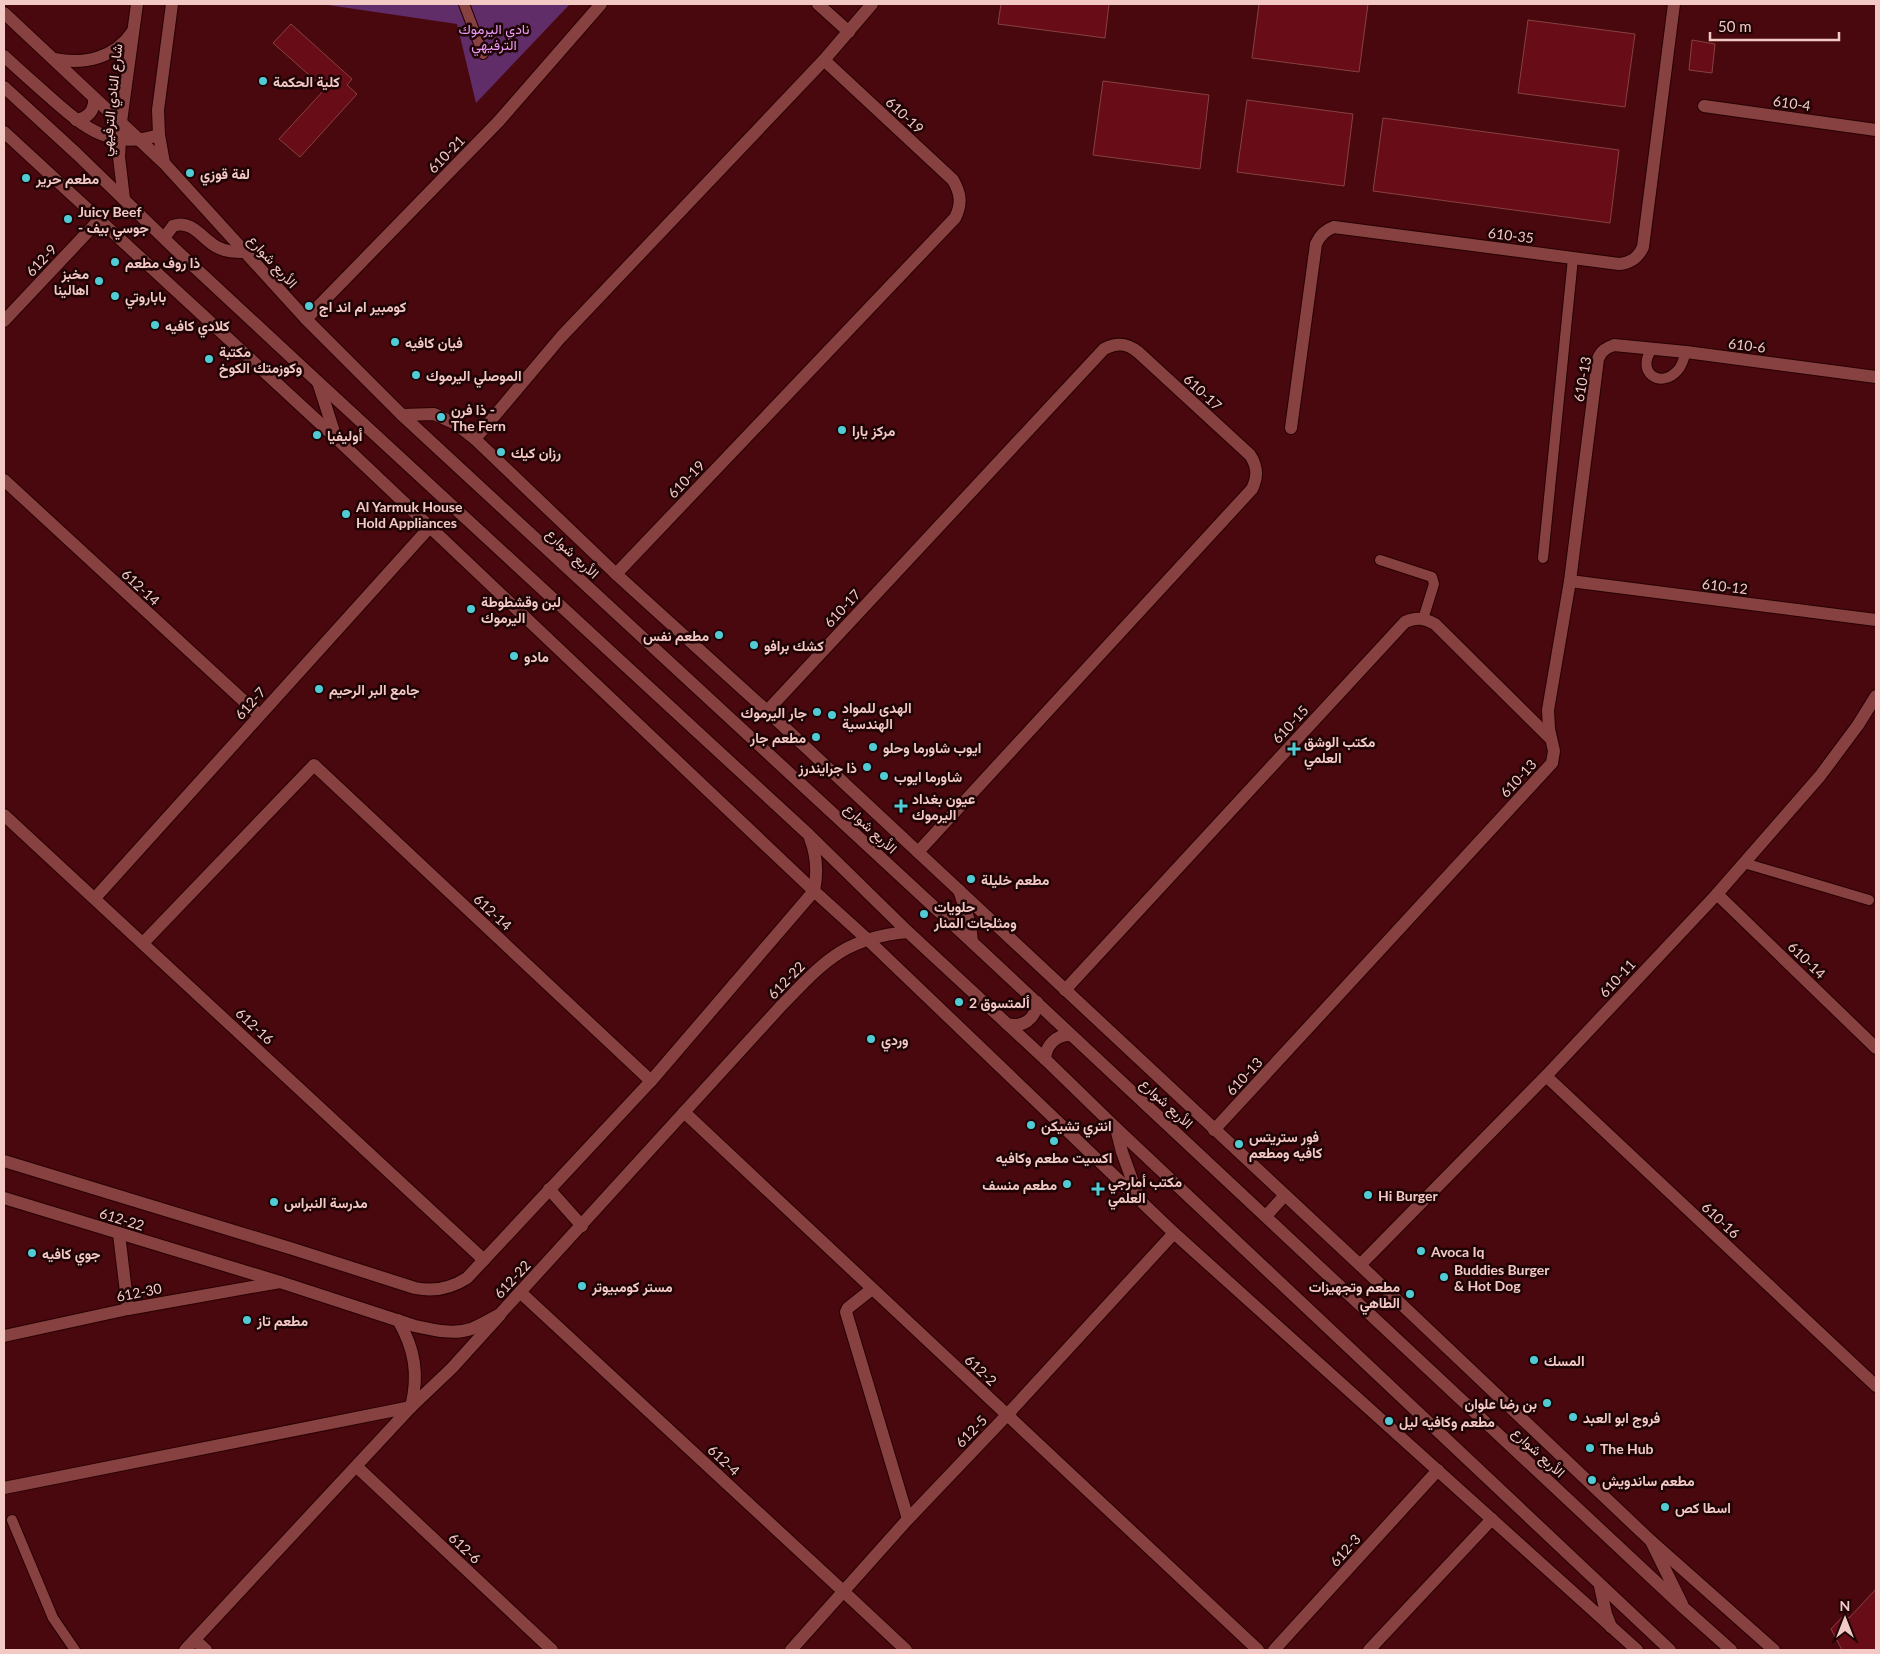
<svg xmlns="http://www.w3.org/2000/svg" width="1880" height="1654" font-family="Lato,Vazirmatn,sans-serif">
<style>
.green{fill:#602d68}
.building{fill:#680d17;stroke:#864140}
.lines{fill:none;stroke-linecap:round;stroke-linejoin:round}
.lane-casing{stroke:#270001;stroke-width:12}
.street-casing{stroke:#270001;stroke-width:14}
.secondary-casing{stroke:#270001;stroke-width:14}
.lane{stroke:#864140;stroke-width:10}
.street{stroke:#864140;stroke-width:12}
.secondary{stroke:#864140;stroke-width:12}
.poi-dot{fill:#51ccd5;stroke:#1f0405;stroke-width:2}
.labels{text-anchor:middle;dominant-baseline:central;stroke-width:5;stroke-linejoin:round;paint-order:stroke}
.park-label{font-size:14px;fill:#ea9df6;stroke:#1f0405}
.poi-label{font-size:14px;font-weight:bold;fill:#f3c9c6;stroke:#1f0405;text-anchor:start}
.street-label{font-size:14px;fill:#f3c9c6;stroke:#1f0405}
</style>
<rect width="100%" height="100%" fill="#49070e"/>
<polygon class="green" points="321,4 570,4 476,103 457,24"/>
<g class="building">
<polygon points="1001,4 1109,4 1105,38 998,24"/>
<polygon points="1259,4 1368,4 1359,72 1252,58"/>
<polygon points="1528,20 1635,34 1625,107 1518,93"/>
<polygon points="291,24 352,79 347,85 357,94 300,157 279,139 325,89 273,43"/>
<polygon points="1692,40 1715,44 1712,73 1689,70"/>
<polygon points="1103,81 1209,95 1200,169 1093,155"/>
<polygon points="1247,100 1353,114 1344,186 1237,172"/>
<polygon points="1383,118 1619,150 1610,223 1373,191"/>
<polygon points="1876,1589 1876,1650 1842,1650 1831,1629 1845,1614 1849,1618"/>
</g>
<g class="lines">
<defs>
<g id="lane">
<polyline points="464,4 483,54"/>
<path d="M1652,349C1635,372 1661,390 1678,370C1682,366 1684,358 1686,352"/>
<polyline points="1543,558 1573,258"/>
<polyline points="1380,560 1432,577 1434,584 1423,619"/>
<polyline points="1744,863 1869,900"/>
<polyline points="12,1520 53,1618 75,1650"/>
</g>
<g id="street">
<polyline points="818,4 849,32"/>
<polyline points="824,60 872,4"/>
<polyline points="1704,106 1876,130"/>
<polyline points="4,132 336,438 814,891 867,939 1174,1233 1637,1650"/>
<polyline points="306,319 498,122 601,4"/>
<polyline points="4,321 99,220"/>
<polyline points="402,415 434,414 456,424 475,439 616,574 767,711 1360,1265 1651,1541 1774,1650"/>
<path d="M1291,428L1316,244C1320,235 1325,230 1334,227L1619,264C1631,263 1638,258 1643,247L1674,4"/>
<path d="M475,439L561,337L824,60L953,180C961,194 962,204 955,218L616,574"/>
<polyline points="4,480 259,715"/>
<polyline points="1570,581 1876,620"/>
<path d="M767,711L1104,349C1117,342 1127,343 1138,352L1250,455C1258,467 1258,477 1252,489L918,852"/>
<polyline points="4,815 484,1260"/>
<polyline points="1717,894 1876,1048"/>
<polyline points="95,898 429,528"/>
<polyline points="143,943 314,765 651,1081"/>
<path d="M1065,990L1405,622C1416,617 1424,618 1435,624L1551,739"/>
<polyline points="1546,1076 1876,1386"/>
<polyline points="684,1112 1258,1650"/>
<path d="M1214,1130L1552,763L1554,751L1549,729L1548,710L1570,581L1598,359C1601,351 1606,348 1614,345L1686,352L1876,377"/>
<polyline points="119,1234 128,1309"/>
<polyline points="1360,1265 1546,1076 1717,894 1820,776 1858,725 1876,696"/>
<polyline points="872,1289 848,1308 846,1312 908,1519"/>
<polyline points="520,1292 843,1591 906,1650"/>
<polyline points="4,1336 128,1309 280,1282"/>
<polyline points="357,1467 552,1650"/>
<polyline points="4,1488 411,1407"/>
<polyline points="195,1640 206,1650"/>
<polyline points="185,1650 411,1407 452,1368 500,1315"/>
<polyline points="791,1650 908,1519 1007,1415 1174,1233"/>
<polyline points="1274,1650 1438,1470"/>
<polyline points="1369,1650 1492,1519"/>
</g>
<g id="secondary">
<polyline points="4,13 164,163 306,319 402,415 972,942 1684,1608 1731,1650"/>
<path d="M4,56C20,71 36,85 53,100C86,129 112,150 159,135"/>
<path d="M54,59C85,65 115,58 133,31"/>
<polyline points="4,87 77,154 176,250 318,382 808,834 908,932 1045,1059 1116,1128 1670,1650"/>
<path d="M76,120C88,118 95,111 94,98"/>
<polyline points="164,163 159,135 158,110 172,4"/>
<polyline points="124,199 119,157 121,122 137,4"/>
<path d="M164,238L173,226C192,219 202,239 217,247C226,252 235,252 245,252"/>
<polyline points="318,382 336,438"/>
<polyline points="959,890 970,924 972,942"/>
<path d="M1007,1024C1023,1028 1036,1019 1037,1002"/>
<path d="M1045,1059C1046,1045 1056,1035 1070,1035"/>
<polyline points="1116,1128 1122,1152 1139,1199"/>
<path d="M4,1161L293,1249L415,1288C434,1292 450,1289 467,1278L651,1081L814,891C818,872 817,856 810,838"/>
<polyline points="549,1189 582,1226"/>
<path d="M4,1198L280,1282L415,1326C433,1330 454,1335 471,1329C481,1325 491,1319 500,1314L781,1006C824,962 843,938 908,932"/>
<polyline points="1266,1216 1285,1195"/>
<path d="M398,1320C415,1349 419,1375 411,1407"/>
<polyline points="1651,1541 1682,1604"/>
<polyline points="1600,1586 1606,1614 1611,1627"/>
</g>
</defs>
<use href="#lane" class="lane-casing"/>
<use href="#street" class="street-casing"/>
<use href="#secondary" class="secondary-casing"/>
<use href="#lane" class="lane"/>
<use href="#street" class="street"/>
<use href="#secondary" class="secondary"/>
</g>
<g class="poi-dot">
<circle cx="263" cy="81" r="5"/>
<circle cx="190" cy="173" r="5"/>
<circle cx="26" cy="178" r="5"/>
<circle cx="68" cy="219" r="5"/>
<circle cx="115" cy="262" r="5"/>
<circle cx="99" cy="281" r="5"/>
<circle cx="115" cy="296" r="5"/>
<circle cx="309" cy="306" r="5"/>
<circle cx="155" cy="325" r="5"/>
<circle cx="395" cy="342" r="5"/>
<circle cx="209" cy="359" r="5"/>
<circle cx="416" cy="375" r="5"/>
<circle cx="441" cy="417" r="5"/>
<circle cx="842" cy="430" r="5"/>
<circle cx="317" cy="435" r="5"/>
<circle cx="501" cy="452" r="5"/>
<circle cx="346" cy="514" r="5"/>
<circle cx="471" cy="609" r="5"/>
<circle cx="719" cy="635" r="5"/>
<circle cx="754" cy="645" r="5"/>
<circle cx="514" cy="656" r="5"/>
<circle cx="319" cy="689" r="5"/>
<circle cx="817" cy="712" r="5"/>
<circle cx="832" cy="715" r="5"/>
<circle cx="816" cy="737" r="5"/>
<circle cx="873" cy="747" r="5"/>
<path d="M1291.5 741.5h5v5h5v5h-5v5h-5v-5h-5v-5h5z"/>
<circle cx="867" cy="767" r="5"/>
<circle cx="884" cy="776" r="5"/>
<path d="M898.5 798.5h5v5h5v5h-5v5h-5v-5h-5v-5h5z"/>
<circle cx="971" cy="879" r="5"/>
<circle cx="924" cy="914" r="5"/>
<circle cx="959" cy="1002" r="5"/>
<circle cx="871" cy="1039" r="5"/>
<circle cx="1031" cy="1125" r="5"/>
<circle cx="1054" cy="1141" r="5"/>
<circle cx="1239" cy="1144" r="5"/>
<circle cx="1067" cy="1184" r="5"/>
<path d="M1095.5 1181.5h5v5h5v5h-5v5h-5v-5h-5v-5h5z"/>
<circle cx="1368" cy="1195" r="5"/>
<circle cx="274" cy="1202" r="5"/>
<circle cx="1421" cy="1251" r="5"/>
<circle cx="32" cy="1253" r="5"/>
<circle cx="1444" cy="1277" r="5"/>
<circle cx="582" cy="1286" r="5"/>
<circle cx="1410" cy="1294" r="5"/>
<circle cx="247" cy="1320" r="5"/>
<circle cx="1534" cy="1360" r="5"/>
<circle cx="1547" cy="1403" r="5"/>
<circle cx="1573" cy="1417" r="5"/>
<circle cx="1389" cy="1421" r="5"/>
<circle cx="1590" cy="1448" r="5"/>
<circle cx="1592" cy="1480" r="5"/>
<circle cx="1665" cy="1507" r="5"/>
</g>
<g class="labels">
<g class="park-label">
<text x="494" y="28">نادي اليرموك<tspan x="494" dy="16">الترفيهي</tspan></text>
</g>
<g class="poi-label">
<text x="273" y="81">كلية الحكمة</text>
<text x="200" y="173">لفة قوزي</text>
<text x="36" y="178">مطعم حرير</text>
<text x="78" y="211">Juicy Beef<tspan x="78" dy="16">- جوسي بيف</tspan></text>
<text x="125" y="262">ذا روف مطعم</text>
<text x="89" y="273" text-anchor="end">مخبز<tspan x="89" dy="16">اهالينا</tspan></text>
<text x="125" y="296">باباروتي</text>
<text x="319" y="306">كومبير ام اند اج</text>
<text x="165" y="325">كلادي كافيه</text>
<text x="405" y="342">فيان كافيه</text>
<text x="219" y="351">مكتبة<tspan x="219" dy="16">وكوزمتك الكوخ</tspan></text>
<text x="426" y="375">الموصلي اليرموك</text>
<text x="451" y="409">ذا فرن -<tspan x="451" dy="16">The Fern</tspan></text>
<text x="852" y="430">مركز يارا</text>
<text x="327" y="435">أوليفيا</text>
<text x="511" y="452">رزان كيك</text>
<text x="356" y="506">Al Yarmuk House<tspan x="356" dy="16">Hold Appliances</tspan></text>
<text x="481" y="601">لبن وقشطوطة<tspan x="481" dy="16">اليرموك</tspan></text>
<text x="709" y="635" text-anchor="end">مطعم نفس</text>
<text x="764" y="645">كشك برافو</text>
<text x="524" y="656">مادو</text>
<text x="329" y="689">جامع البر الرحيم</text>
<text x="842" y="707">الهدى للمواد<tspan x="842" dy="16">الهندسية</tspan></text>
<text x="807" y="712" text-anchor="end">جار اليرموك</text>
<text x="806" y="737" text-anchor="end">مطعم جار</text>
<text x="1304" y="741">مكتب الوشق<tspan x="1304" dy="16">العلمي</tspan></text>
<text x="883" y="747">ايوب شاورما وحلو</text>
<text x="857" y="767" text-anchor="end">ذا جرايندرز</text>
<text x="894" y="776">شاورما ايوب</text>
<text x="912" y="798">عيون بغداد<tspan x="912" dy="16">اليرموك</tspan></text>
<text x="981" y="879">مطعم خليلة</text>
<text x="934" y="906">حلويات<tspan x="934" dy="16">ومثلجات المنار</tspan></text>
<text x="969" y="1002">ألمتسوق 2</text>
<text x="881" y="1039">وردي</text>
<text x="1041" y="1125">انتري تشيكن</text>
<text x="1249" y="1136">فور ستريتس<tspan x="1249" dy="16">كافيه ومطعم</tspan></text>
<text x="1054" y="1157" text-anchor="middle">اكسيت مطعم وكافيه</text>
<text x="1108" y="1181">مكتب أمارجي<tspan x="1108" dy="16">العلمي</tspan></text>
<text x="1057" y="1184" text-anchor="end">مطعم منسف</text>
<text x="1378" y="1195">Hi Burger</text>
<text x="284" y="1202">مدرسة النبراس</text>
<text x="1431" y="1251">Avoca Iq</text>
<text x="42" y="1253">جوي كافيه</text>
<text x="1454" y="1269">Buddies Burger<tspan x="1454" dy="16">&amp; Hot Dog</tspan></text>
<text x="592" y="1286">مستر كومبيوتر</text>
<text x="1400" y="1286" text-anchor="end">مطعم وتجهيزات<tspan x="1400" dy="16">الطاهي</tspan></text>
<text x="257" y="1320">مطعم تاز</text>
<text x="1544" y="1360">المسك</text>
<text x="1537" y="1403" text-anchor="end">بن رضا علوان</text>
<text x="1583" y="1417">فروج ابو العبد</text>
<text x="1399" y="1421">مطعم وكافيه ليل</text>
<text x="1600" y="1448">The Hub</text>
<text x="1602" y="1480">مطعم ساندويش</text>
<text x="1675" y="1507">اسطا كص</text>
</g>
<g class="street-label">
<text transform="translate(111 100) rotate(-84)">شارع النادي الترفيهي</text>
<text transform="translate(1792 103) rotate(8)">610-4</text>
<text transform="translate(905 115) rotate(43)">610-19</text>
<text transform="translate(446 154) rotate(-46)">610-21</text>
<text transform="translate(1511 235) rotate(7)">610-35</text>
<text transform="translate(41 260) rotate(-47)">612-9</text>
<text transform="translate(273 261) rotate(48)">الأربع شوارع</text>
<text transform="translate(1747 345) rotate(7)">610-6</text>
<text transform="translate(1582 379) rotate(-80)">610-13</text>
<text transform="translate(1203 392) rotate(43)">610-17</text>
<text transform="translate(686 479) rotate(-46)">610-19</text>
<text transform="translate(573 553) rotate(43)">الأربع شوارع</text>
<text transform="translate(1725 586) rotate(7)">610-12</text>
<text transform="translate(141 587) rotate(43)">612-14</text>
<text transform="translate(842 608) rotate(-47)">610-17</text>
<text transform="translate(250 703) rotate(-48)">612-7</text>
<text transform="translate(1290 724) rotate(-47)">610-15</text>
<text transform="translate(1518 778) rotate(-47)">610-13</text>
<text transform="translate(871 828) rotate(43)">الأربع شوارع</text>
<text transform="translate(493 912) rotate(43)">612-14</text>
<text transform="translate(1807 960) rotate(44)">610-14</text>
<text transform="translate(1617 978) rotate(-47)">610-11</text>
<text transform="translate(786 980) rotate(-46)">612-22</text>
<text transform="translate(255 1026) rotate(43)">612-16</text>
<text transform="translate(1244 1076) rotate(-47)">610-13</text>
<text transform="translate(1167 1103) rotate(43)">الأربع شوارع</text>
<text transform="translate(122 1219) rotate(17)">612-22</text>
<text transform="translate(1721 1220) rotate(43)">610-16</text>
<text transform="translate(512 1279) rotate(-47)">612-22</text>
<text transform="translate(139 1292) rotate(-11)">612-30</text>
<text transform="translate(981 1370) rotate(43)">612-2</text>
<text transform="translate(971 1431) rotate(-46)">612-5</text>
<text transform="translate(1539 1452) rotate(43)">الأربع شوارع</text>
<text transform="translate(724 1460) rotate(43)">612-4</text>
<text transform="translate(465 1548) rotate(43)">612-6</text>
<text transform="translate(1345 1550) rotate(-48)">612-3</text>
</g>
</g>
<rect width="1880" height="1654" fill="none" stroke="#f3c9c6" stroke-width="10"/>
<g transform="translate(1845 1619)" stroke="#1f0405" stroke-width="4" paint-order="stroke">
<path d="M0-4L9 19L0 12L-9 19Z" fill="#f3c9c6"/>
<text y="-8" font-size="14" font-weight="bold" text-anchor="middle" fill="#f3c9c6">N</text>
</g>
<path d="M1710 32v8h129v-8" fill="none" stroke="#f3c9c6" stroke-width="2.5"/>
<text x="1718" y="32" font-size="15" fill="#f3c9c6" stroke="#1f0405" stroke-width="4" paint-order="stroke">50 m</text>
</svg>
